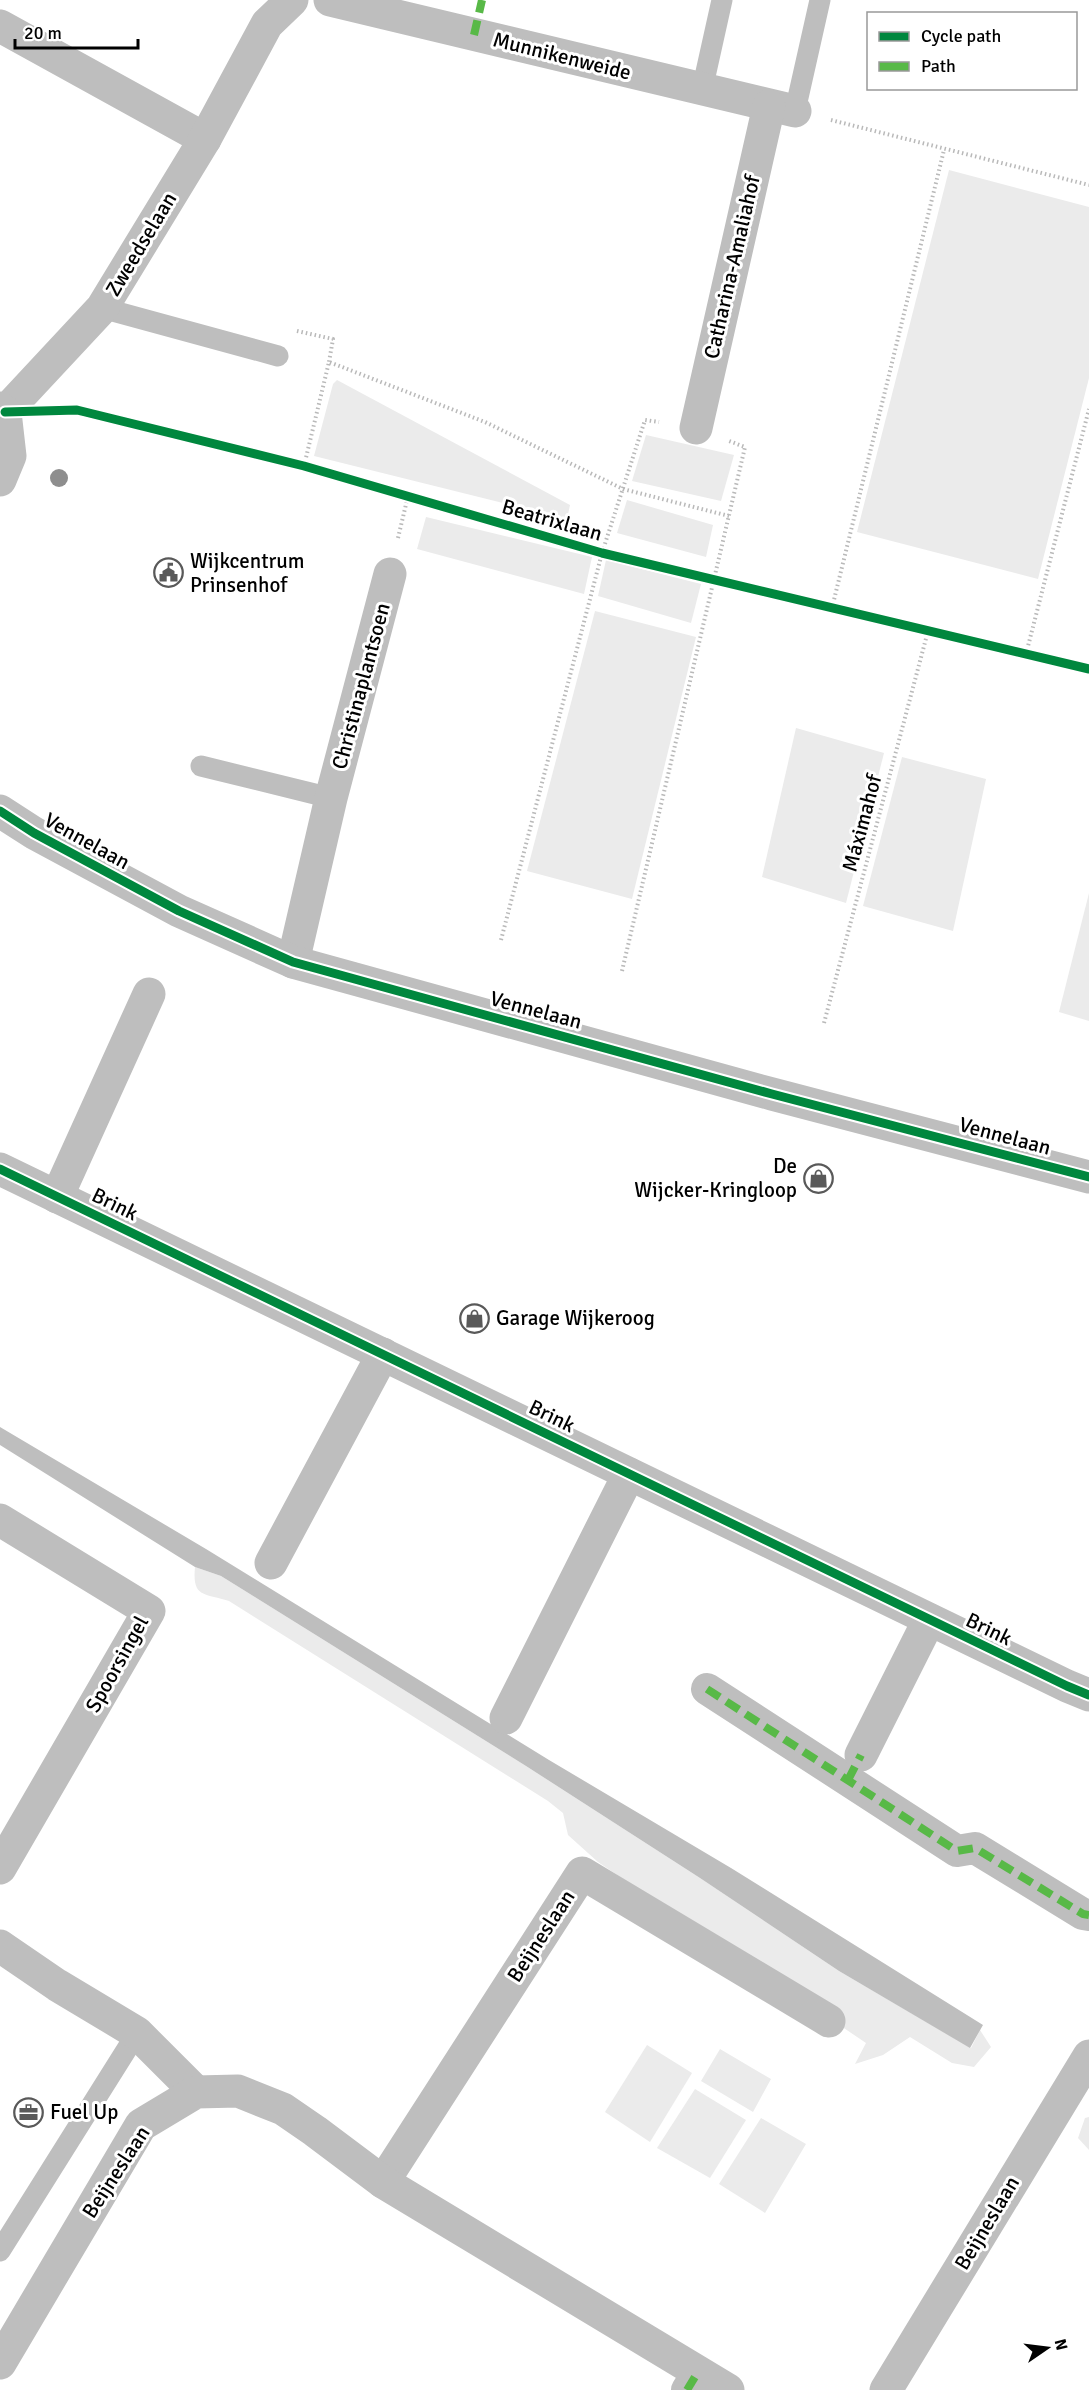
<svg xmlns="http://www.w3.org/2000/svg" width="1089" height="2390" font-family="Signika,sans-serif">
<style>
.green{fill:#ebebeb}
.water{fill:#bebebe}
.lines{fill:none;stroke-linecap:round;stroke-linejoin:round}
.path{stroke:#b9b9b9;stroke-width:4;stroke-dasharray:1.5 3;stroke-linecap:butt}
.service{stroke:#bebebe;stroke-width:21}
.pedestrian{stroke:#bebebe;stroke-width:32}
.minor{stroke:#bebebe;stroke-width:33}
.tertiary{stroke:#bebebe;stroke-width:33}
.quiet{stroke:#58b947;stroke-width:8;stroke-dasharray:15 8;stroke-linecap:butt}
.cycleway-casing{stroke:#fff;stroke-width:13}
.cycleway{stroke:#00873e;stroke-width:9}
.tree{fill:#8e8e8e}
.labels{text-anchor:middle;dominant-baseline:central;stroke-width:6;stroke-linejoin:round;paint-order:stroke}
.street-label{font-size:21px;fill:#000;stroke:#fff}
.poi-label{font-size:21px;fill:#000;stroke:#fff;text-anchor:start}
</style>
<rect width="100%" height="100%" fill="#fff"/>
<g class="green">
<polygon points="949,170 1089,207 1089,378 1038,579 857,532"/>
<polygon points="337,380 570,505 567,519 314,456 333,384"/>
<polygon points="646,435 734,455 721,501 632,481"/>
<polygon points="627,500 713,525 706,557 617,533"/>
<polygon points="426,517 592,557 584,594 417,549"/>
<polygon points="606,560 701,584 691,623 598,596"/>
<polygon points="595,611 696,637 632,899 527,871"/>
<polygon points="796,728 884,753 846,903 762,877"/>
<polygon points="902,757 986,779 953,931 863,906"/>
<polygon points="1089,893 1089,1021 1059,1012"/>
<path d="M195,1567L221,1576L526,1766L700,1878L839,1971L971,2048L980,2030L991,2047L974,2067L952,2063L910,2037L883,2055L855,2064L866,2043L598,1862L568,1835L563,1813L548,1801L229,1601C204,1593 192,1598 195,1567Z"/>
<polygon points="647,2045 692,2073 650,2142 605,2112"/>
<polygon points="720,2049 771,2079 753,2112 701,2081"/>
<polygon points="695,2089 746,2120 710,2178 657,2148"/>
<polygon points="1089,2117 1089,2150 1078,2138 1085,2118"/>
<polygon points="761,2118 806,2144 765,2213 719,2184"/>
</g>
<polygon class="water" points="0,1427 206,1549 549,1760 731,1868 983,2025 970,2048 839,1971 700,1878 526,1766 221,1576 195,1567 0,1445"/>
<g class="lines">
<g class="path">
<polyline points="831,120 1089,185"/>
<polyline points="297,331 333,339 329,362"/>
<polyline points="304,466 329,362 485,422 623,489 729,516"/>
<polyline points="398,538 408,496"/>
<polyline points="832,608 944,150"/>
<polyline points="1026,654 1089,409"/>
<polyline points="501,940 602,553 645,420 659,422"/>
<polyline points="622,971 745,447 729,441"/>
<polyline points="824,1023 928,631"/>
</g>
<g class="service">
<polyline points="702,90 722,0"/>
<polyline points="795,111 820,0"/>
<polyline points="102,308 278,356"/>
<polyline points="201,766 331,798"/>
<polyline points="0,2251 137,2033"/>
</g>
<g class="pedestrian">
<polyline points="707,1689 957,1851 975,1848 1083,1914 1089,1915"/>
<polyline points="687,2390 698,2372"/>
</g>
<g class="minor">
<polyline points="330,0 795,111"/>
<polyline points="0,26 205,139"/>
<polyline points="5,412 102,308 205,139 267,24 292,0"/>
<polyline points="696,428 769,106"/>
<polyline points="293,962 331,798 390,574"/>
<polyline points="0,1169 1067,1686 1089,1695"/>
<polyline points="57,1197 149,994"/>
<polyline points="0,1520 149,1611 0,1868"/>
<polyline points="271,1563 383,1354"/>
<polyline points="506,1718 629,1474"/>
<polyline points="861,1755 929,1620"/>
<polyline points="0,1946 57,1985 137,2033 196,2092"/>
<polyline points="383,2182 582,1873 829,2021"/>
<polyline points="0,2363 141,2125 196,2092 238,2091 283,2109 315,2131 383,2182 728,2390"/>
<polyline points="886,2390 1089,2056"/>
</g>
<g class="tertiary">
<polyline points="0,408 5,412 10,456 0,480"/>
<polyline points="0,811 34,833 179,911 293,962 772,1094 1089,1177"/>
</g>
<g class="quiet">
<polyline points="474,35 482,0"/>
<polyline points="707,1689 957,1851 975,1848 1083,1914 1089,1915"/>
<polyline points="848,1780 861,1755"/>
<polyline points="687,2390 698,2372"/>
</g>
<defs>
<g id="cycleway">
<polyline points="5,412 77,410 304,466 602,553 1089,669"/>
<polyline points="0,811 34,833 179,911 293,962 772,1094 1089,1177"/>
<polyline points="0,1169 1067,1686 1089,1695"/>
</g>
</defs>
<use href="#cycleway" class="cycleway-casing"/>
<use href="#cycleway" class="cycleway"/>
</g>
<circle class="tree" cx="59" cy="478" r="9"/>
<defs>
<symbol id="civic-ring" viewBox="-11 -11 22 22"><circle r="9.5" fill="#fff" stroke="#595959" stroke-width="1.5"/><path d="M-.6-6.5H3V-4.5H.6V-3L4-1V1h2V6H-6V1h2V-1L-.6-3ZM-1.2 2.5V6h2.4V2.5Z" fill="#595959"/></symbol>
<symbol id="shop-ring" viewBox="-11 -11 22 22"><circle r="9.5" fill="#fff" stroke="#595959" stroke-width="1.5"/><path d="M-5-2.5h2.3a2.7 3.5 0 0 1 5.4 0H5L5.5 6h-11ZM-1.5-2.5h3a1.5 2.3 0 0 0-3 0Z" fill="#595959"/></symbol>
<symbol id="office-ring" viewBox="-11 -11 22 22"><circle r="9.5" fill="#fff" stroke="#595959" stroke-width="1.5"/><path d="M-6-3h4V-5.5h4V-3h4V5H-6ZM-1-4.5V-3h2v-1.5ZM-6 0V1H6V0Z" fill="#595959"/></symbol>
</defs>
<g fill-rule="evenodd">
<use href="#civic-ring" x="152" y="556" width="33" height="33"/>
<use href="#shop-ring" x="802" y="1162" width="33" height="33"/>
<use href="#shop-ring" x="458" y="1302" width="33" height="33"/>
<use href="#office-ring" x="12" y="2096" width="33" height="33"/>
</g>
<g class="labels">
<g class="street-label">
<text transform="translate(562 56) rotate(14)">Munnikenweide</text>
<text transform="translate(141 244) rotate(-59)">Zweedselaan</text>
<text transform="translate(732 267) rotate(-77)">Catharina-Amaliahof</text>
<text transform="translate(552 520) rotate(16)">Beatrixlaan</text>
<text transform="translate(361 686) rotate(-75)">Christinaplantsoen</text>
<text transform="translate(862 823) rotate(-75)">Máximahof</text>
<text transform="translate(87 841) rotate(29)">Vennelaan</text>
<text transform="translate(536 1010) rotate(15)">Vennelaan</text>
<text transform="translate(1005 1136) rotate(15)">Vennelaan</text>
<text transform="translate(115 1204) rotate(26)">Brink</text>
<text transform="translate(552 1416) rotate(26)">Brink</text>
<text transform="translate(989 1629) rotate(26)">Brink</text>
<text transform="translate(117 1664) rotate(-61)">Spoorsingel</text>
<text transform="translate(541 1936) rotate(-57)">Beijneslaan</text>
<text transform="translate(116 2172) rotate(-57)">Beijneslaan</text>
<text transform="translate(987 2223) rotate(-59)">Beijneslaan</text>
</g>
<g class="poi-label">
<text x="190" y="561">Wijkcentrum<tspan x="190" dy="24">Prinsenhof</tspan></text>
<text x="797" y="1166" text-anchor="end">De<tspan x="797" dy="24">Wijcker-Kringloop</tspan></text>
<text x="496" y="1318">Garage Wijkeroog</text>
<text x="50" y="2112">Fuel Up</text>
</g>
</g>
<rect x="867" y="12" width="210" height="78" fill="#ffffff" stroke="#999999" stroke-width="1.5"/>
<rect x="879" y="32" width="30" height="9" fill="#00873e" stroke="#999999" stroke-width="1.5"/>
<text x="921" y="42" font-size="18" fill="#000000">Cycle path</text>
<rect x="879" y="62" width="30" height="9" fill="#58b947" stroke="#999999" stroke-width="1.5"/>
<text x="921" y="72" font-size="18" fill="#000000">Path</text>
<g transform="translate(1047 2348) rotate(76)" stroke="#ffffff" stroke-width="4.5" paint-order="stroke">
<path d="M0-4.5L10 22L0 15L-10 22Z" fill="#000000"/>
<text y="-9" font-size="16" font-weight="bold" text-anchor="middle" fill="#000000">N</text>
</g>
<path d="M15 39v9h123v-9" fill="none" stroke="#000000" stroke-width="3"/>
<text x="24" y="39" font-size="18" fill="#000000" stroke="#ffffff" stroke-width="4.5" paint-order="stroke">20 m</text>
</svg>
